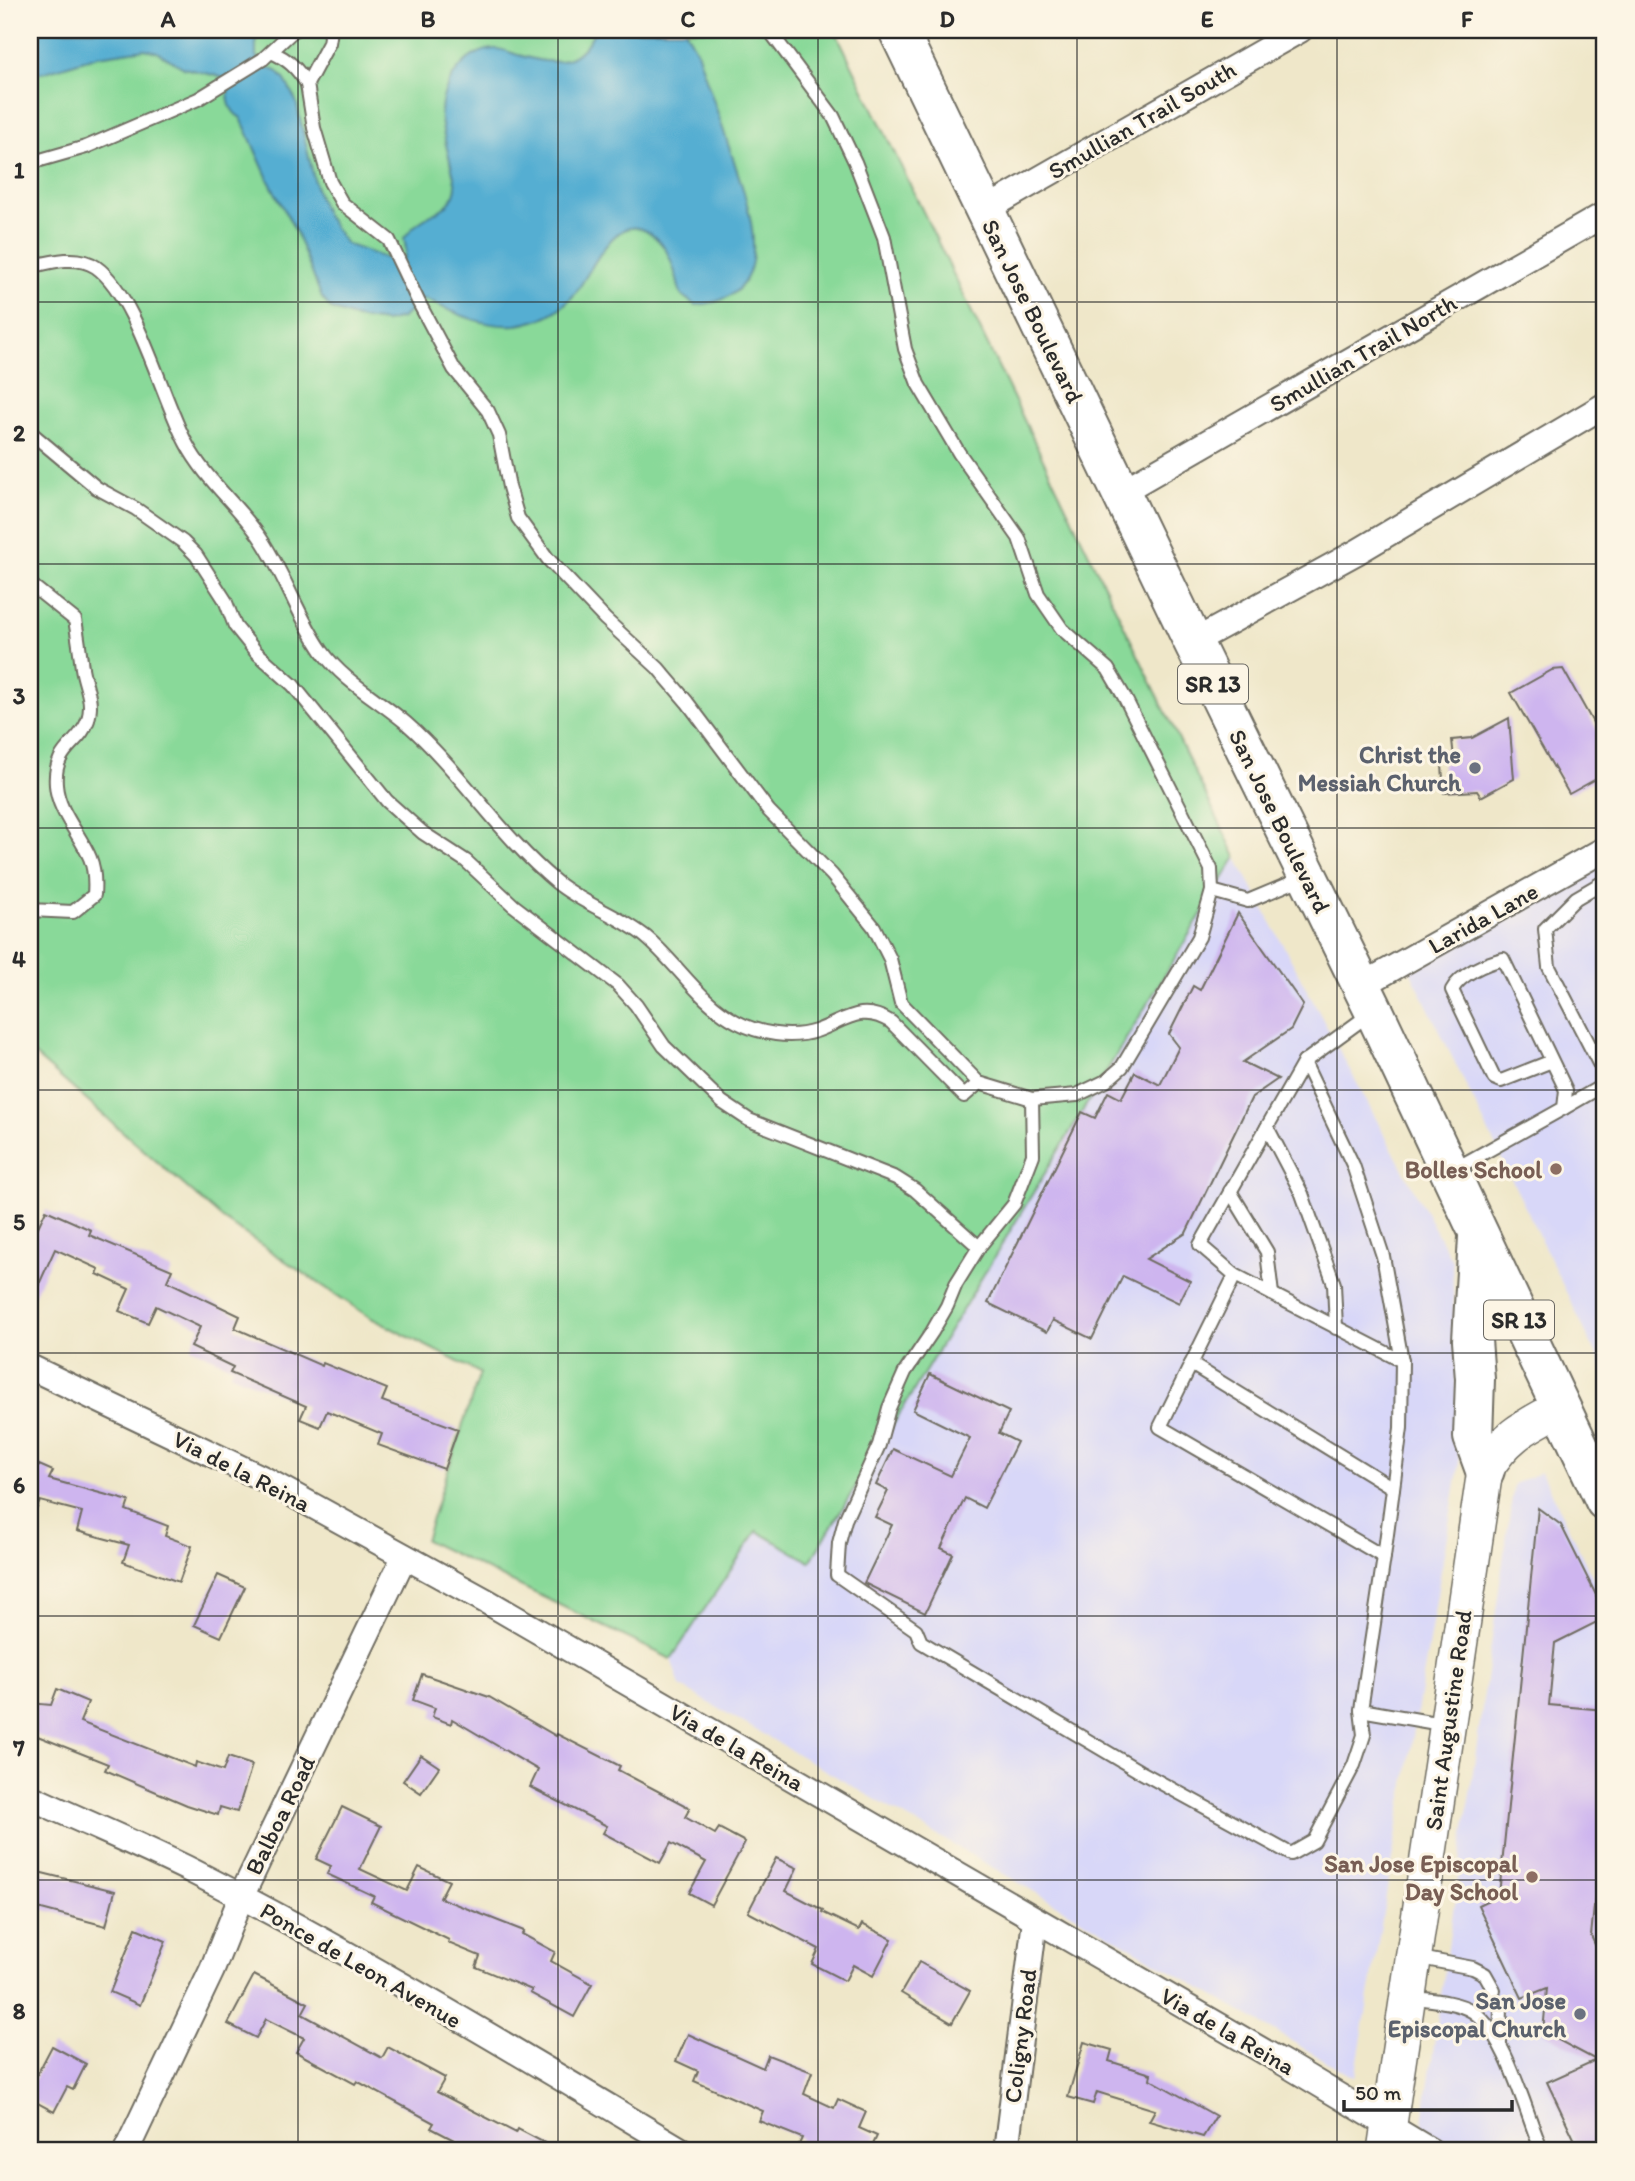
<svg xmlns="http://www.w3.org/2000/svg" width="1635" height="2181" font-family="Itim,sans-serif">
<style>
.built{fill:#d8d7f8}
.green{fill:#89d999;stroke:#5a8262;stroke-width:2}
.water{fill:#55aed2;stroke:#406c7e;stroke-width:2}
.building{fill:#ceb5ef}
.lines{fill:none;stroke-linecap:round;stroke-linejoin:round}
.lane-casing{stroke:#706d62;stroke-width:16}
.street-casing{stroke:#706d62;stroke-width:28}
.secondary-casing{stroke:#706d62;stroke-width:38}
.primary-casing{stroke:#706d62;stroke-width:42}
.lane{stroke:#fff;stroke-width:12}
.street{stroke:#fff;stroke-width:24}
.secondary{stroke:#fff;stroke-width:35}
.primary{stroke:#fff;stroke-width:38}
.grid{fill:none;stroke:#2b2b2b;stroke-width:2;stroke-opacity:0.55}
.worship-dot{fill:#6b7280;stroke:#fcf5e5;stroke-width:2.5}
.education-dot{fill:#8d6e63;stroke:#fcf5e5;stroke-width:2.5}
.labels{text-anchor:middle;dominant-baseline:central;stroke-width:6;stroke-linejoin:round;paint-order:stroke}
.shield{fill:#fcf5e5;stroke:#6a6863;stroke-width:2}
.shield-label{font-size:23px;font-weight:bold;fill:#2b2b2b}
.street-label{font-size:24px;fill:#2b2b2b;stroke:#fcf5e5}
.worship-label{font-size:24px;font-weight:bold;fill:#5b616d;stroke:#fcf5e5;text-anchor:end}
.education-label{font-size:24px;font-weight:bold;fill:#785e54;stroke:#fcf5e5;text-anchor:end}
.neatline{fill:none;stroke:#2b2b2b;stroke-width:2.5}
.grid-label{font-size:23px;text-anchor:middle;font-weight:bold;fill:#2b2b2b}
</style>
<rect width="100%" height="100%" fill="#fcf5e5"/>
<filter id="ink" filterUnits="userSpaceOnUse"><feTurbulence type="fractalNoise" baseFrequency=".0143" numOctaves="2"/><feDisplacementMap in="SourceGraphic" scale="14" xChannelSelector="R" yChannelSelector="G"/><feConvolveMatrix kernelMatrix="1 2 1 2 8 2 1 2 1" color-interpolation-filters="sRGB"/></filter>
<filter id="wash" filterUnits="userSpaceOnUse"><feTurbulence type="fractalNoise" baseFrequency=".00686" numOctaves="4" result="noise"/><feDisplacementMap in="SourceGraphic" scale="28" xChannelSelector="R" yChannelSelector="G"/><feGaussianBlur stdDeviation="1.57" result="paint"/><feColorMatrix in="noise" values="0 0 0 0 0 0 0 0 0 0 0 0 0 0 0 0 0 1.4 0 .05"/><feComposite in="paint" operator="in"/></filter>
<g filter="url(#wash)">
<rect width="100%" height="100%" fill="#efe7c9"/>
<g class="built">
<polygon points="1236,857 1452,1261 1459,1465 1355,2078 680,1686 671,1659 757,1531 810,1561"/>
<polygon points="1605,857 1605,1372 1408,966"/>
<polygon points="1541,1472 1605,1603 1605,2151 1419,2151 1514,1484"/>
</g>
<polygon class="green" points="30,30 835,30 1236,857 810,1562 757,1531 671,1659 425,1540 480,1373 371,1318 224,1220 30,1051"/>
<path class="water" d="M30,30H252L256,37V56L265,67L277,71L285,80L296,101L317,192L325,214L346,244L396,262L404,258L406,249L404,238C408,234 411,228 416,225C432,211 452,211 456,187C452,165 444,142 441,119C439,88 462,52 494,49C500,48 509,52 515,54C550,65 577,69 595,30H685L697,51C707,82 718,113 728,144C746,197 788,300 695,305C691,302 685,298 682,295C679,291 678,284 677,279C671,259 666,242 646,231C612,212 590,277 573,296C558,313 539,322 516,325C483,328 453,312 424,299L402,318L385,322L356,318L331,309L322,298L296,232L268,179L241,118C230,112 227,100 229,87L221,77L184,68L157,52L145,49L98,56L42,73H30Z"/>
<g id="blocks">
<g class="building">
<polygon points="1563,669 1605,744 1605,774 1569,794 1511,693 1552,670"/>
<polygon points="1509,718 1514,779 1481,797 1477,791 1444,793 1442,765 1454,758 1452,740 1472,738"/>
<polygon points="1238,913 1303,1005 1291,1029 1243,1062 1278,1079 1252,1097 1186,1233 1146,1259 1190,1281 1179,1303 1123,1276 1092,1339 1053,1320 1047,1332 988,1303 1082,1112 1095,1118 1108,1092 1121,1099 1135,1072 1160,1085 1179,1047 1169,1034 1193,986 1200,990"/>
<polygon points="46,1210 91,1230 89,1235 172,1270 167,1281 240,1316 235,1328 322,1366 323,1363 387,1389 382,1401 458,1429 444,1469 378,1445 382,1434 327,1411 320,1427 300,1419 306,1406 230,1373 233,1367 191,1347 200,1327 156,1306 148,1323 119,1311 129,1289 97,1274 99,1269 55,1249 30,1304 30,1244"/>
<polygon points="930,1374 1009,1412 999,1433 1017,1442 984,1508 965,1498 941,1548 953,1554 925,1613 864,1583 892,1525 875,1517 888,1491 876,1485 893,1449 951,1476 970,1438 913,1410"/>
<polygon points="30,1461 53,1471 49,1479 129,1501 126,1510 168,1526 165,1536 192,1546 179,1582 123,1562 129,1545 77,1531 82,1512 40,1501 30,1524"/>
<polygon points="1538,1508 1561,1525 1605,1613 1605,1618 1555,1643 1549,1705 1605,1710 1605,1799 1591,1936 1605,1966 1605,2151 1580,2151 1547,2082 1596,2060 1543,2032 1547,1988 1522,1998 1478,1905 1499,1895"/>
<polygon points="218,1575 245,1587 221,1637 194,1625"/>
<polygon points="422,1674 489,1697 556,1736 557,1734 620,1766 618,1770 690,1808 685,1817 715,1834 719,1828 745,1842 711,1905 689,1893 706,1862 671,1843 660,1863 603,1833 607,1826 530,1787 538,1770 452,1719 451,1724 432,1717 435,1708 413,1700"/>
<polygon points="57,1689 88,1702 80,1722 195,1767 196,1762 223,1771 228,1757 252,1765 237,1812 220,1807 218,1815 187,1805 105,1770 108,1764 30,1733 30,1703 51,1705"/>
<polygon points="421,1755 439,1767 421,1793 403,1781"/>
<polygon points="342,1807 381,1826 360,1869 407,1891 419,1867 449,1881 440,1898 524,1931 522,1934 555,1952 551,1961 592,1984 574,2017 530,1993 532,1990 476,1967 480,1956 448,1943 449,1940 371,1902 374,1896 327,1874 331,1866 316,1859"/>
<polygon points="776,1858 797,1868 786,1891 823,1910 822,1912 859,1930 862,1924 892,1939 873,1976 853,1965 845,1981 812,1964 819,1949 748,1912"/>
<polygon points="30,1870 115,1891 106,1926 30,1906"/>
<polygon points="136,1928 166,1941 140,2005 110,1992"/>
<polygon points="919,1962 970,1991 952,2023 901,1993"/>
<polygon points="254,1975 308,2003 302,2014 382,2058 388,2047 445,2078 437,2092 516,2133 518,2129 560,2151 475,2151 431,2128 434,2123 357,2081 355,2084 296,2052 304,2038 266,2019 256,2038 228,2024"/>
<polygon points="688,2034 763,2068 768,2055 812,2072 804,2094 834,2108 838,2099 866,2112 859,2128 877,2136 870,2151 796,2151 802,2138 759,2121 763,2111 694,2081 698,2071 676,2061"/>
<polygon points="1084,2042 1112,2050 1109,2061 1151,2074 1150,2079 1216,2116 1203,2137 1149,2121 1155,2110 1097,2092 1093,2104 1068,2097"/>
<polygon points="52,2046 86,2064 73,2090 67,2087 54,2112 30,2099 30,2088"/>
</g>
</g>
</g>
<g filter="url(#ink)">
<use href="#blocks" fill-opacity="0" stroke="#706d62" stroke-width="2"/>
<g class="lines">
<defs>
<g id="lane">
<polyline points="331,30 329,43 307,84 314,128 330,182 342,203 389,240 419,303 454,369 488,411 499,435 509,487 518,518 548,559 605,619 658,668 687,702 769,811 832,875 874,927 890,959 901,1003 979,1083 1032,1099 1077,1095 1106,1081 1122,1067 1199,937 1212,891 1211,869 1125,698 1108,669 1062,629 1038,594 1019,538 959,453 918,384 905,349 884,237 855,162 833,116 769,30"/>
<path d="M271,52C288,59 297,68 307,84"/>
<polyline points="30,163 86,147 198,99 263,59 294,30"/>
<path d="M30,267C50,262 77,254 96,267C136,295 162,398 186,443C204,478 236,503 259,536C284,572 297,615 322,651C344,682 378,699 406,723C461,771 500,836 556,882C584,905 619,915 646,937C678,964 699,1002 737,1022C760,1034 791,1039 816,1031C845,1021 860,1003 891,1022L964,1096L979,1083"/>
<polyline points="30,432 97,488 136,509 183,542 196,555 225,600 235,626 256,652 293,685 387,801 423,833 466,861 513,905 618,985 636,1005 664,1046 722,1102 749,1120 896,1178 915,1190 979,1247"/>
<path d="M30,584L75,620C78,636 80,652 82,668C85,687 94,700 88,720C80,745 53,747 56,785C58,812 80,834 90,858C95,870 95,882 94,895L73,912L30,910"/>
<polyline points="1212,891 1248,901 1303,878"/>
<polyline points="1371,1013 1304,1062 1200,1245 1235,1275 1160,1427 1384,1557 1361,1710 1447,1725"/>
<polyline points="1304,1062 1353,1165 1383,1256 1402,1361 1401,1428 1384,1557"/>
<polyline points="1032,1099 1033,1155 1014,1204 979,1247 956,1284 947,1306 932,1332 905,1372 889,1408 879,1445 845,1520 839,1543 837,1575 916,1630 921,1642 1139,1771 1291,1854 1314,1841 1354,1765 1364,1735 1361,1710"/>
<polyline points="1564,1108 1602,1086 1605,1075 1549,967 1545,929 1576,898 1605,881"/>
<polyline points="1267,1127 1302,1194 1334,1284 1336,1328"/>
<path d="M1453,1170L1564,1108L1566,1090L1503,959C1486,963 1460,974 1452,990L1494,1078L1501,1081L1552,1061"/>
<polyline points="1230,1191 1267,1252 1272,1294"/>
<polyline points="1235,1275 1402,1361"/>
<polyline points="1191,1364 1393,1488"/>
<polyline points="1415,1957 1473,1968 1485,1974 1494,1990"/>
<path d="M1408,1997C1428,2000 1455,2001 1472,2011C1504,2031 1524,2106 1538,2141L1536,2151"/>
<polyline points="1500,2042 1501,2008"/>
</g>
<g id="street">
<polyline points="985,210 1300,30"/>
<polyline points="1121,492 1605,214"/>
<polyline points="1193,642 1357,552 1605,405"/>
<polyline points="1361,986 1605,849"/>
<polyline points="30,1367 266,1480 486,1601 1289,2066 1431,2151"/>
<path d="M30,1797C84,1822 140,1845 194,1872C361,1957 522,2055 683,2151"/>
<polyline points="126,2151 212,1970 241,1897 404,1557"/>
<polyline points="1006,2151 1035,1920"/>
</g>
<path id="secondary" d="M1385,2151L1485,1470C1506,1435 1525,1427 1560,1408"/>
<g id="primary">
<polyline points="898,30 1193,642 1374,1011 1605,1501"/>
<polyline points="1478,1237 1472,1340 1475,1379 1473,1437 1485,1470"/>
</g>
</defs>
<use href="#lane" class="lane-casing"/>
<use href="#street" class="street-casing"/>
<use href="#secondary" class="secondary-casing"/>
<use href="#primary" class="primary-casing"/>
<use href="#lane" class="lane"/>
<use href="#street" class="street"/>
<use href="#secondary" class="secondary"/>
<use href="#primary" class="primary"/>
</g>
</g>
<path class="grid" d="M298,30V2151M558,30V2151M818,30V2151M1077,30V2151M1337,30V2151M30,302H1605M30,564H1605M30,828H1605M30,1090H1605M30,1353H1605M30,1616H1605M30,1880H1605"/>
<g class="worship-dot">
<circle cx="1475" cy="768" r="7"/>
<circle cx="1580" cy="2014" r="7"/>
</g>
<g class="education-dot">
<circle cx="1556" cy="1169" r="7"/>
<circle cx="1532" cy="1877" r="7"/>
</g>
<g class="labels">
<g class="shield">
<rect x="1178" y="664.5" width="70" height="39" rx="5"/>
<rect x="1484" y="1300.5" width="70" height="39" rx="5"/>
</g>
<g class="shield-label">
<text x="1213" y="684">SR 13</text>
<text x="1519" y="1320">SR 13</text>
</g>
<g class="street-label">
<text transform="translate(1142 120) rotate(-30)">Smullian Trail South</text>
<text transform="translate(1033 311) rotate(64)">San Jose Boulevard</text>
<text transform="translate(1363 353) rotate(-30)">Smullian Trail North</text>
<text transform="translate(1280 821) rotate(64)">San Jose Boulevard</text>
<text transform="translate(1483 918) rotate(-29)">Larida Lane</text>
<text transform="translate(242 1471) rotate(27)">Via de la Reina</text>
<text transform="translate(1448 1720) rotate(-82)">Saint Augustine Road</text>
<text transform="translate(737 1747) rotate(30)">Via de la Reina</text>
<text transform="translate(280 1815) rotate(-64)">Balboa Road</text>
<text transform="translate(361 1965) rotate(30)">Ponce de Leon Avenue</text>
<text transform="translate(1228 2031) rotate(30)">Via de la Reina</text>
<text transform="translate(1020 2036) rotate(-83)">Coligny Road</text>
</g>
<g class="worship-label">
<text x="1461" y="754">Christ the<tspan x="1461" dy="28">Messiah Church</tspan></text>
<text x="1566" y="2000">San Jose<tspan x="1566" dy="28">Episcopal Church</tspan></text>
</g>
<g class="education-label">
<text x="1542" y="1169">Bolles School</text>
<text x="1518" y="1863">San Jose Episcopal<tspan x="1518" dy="28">Day School</tspan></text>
</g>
</g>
<rect width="1635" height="2181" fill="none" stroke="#fcf5e5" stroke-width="77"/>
<path d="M1344 2100v10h168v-10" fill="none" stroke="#2b2b2b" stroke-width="3.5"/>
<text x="1355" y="2100" font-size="21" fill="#2b2b2b" stroke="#fcf5e5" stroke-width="5" paint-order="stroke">50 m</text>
<rect x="38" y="38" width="1558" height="2104" class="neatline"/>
<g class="grid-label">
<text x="168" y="27">A</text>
<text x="428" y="27">B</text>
<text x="688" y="27">C</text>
<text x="947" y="27">D</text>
<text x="1207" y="27">E</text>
<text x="1467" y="27">F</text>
<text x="19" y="178">1</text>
<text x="19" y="441">2</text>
<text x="19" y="704">3</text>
<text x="19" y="967">4</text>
<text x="19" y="1230">5</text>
<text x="19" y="1493">6</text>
<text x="19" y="1756">7</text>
<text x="19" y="2019">8</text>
</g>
</svg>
